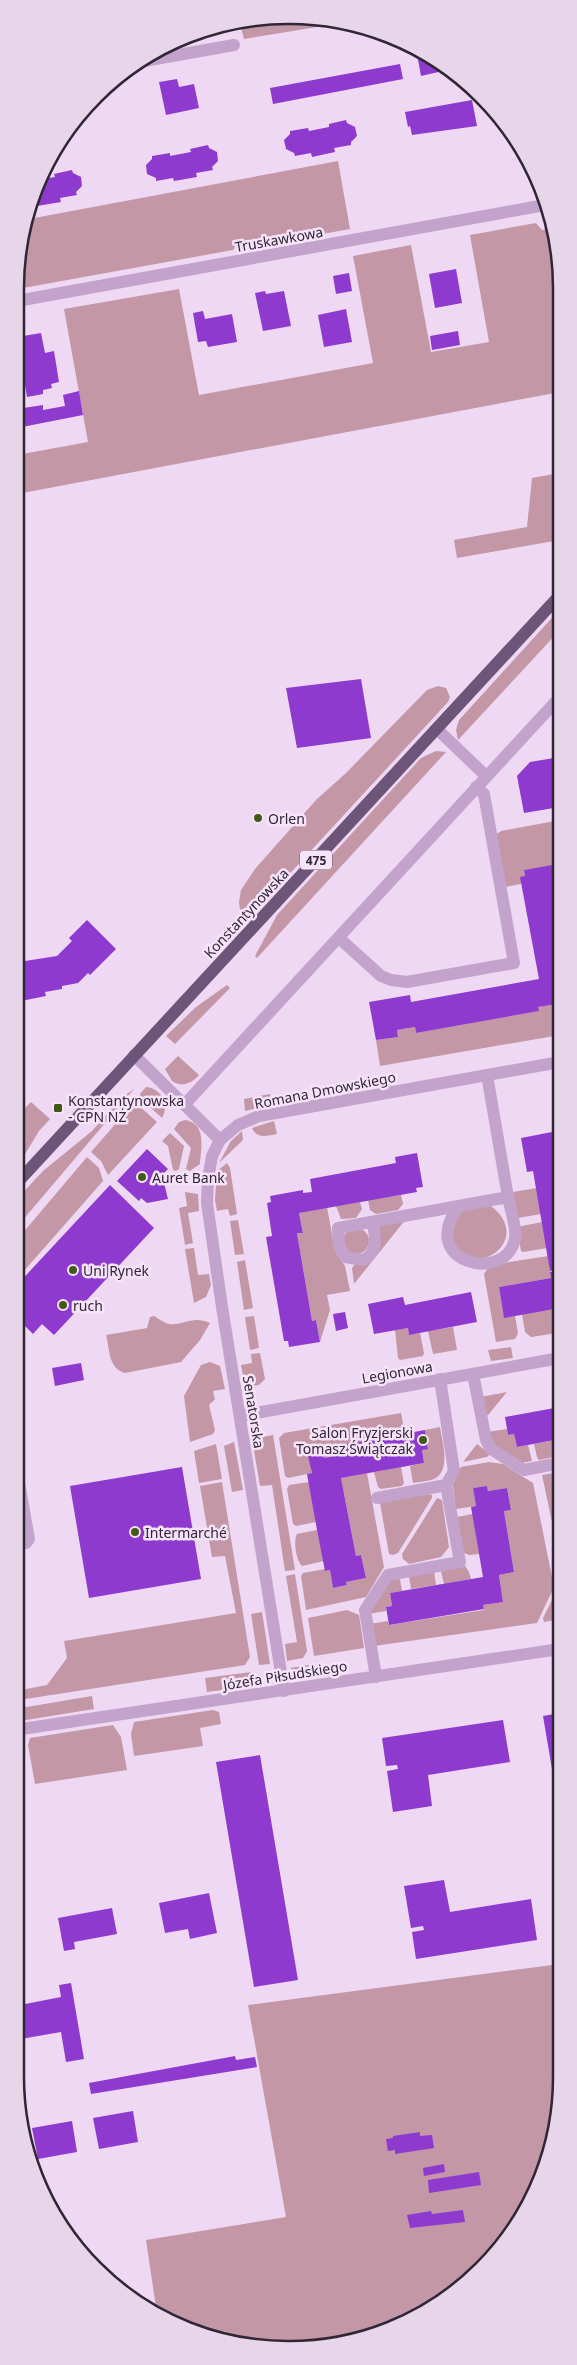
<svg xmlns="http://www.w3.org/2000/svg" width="577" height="2365" font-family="'Noto Sans',sans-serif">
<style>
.green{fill:#c397a6}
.building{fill:#8e3acf}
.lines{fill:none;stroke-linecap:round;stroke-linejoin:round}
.street{stroke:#c3a3cc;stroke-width:12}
.primary{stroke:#6d5579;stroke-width:12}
.poi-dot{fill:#415a18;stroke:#f7e4fa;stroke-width:2}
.labels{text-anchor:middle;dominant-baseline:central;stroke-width:5;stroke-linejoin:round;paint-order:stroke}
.shield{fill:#f7e4fa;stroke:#6c5f71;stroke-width:1}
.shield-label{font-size:12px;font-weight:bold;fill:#302636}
.street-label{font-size:14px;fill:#302636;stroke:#f7e4fa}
.poi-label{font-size:14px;fill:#302636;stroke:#f7e4fa;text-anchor:start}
.rim{fill:none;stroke:#302636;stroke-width:2.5}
</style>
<rect width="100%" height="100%" fill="#efd8f3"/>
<g class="green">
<polygon points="324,17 342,23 244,39 241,27 208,33 203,40 177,44 218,24"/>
<polygon points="338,161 350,229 267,244 263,238 238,242 233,250 23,288 17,253 29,219"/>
<polygon points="536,223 542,230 552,228 560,253 560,392 17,494 17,455 88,442 64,309 179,289 199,395 373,363 353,256 411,245 431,352 489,342 470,235"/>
<polygon points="560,473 560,540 457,558 454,540 527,527 532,478"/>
<polygon points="560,609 560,630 458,740 456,730 459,720"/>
<polygon points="438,686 446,688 450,697 448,702 259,907 247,912 240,910 239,902 241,890 255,869 316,800 346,773 427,690"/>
<polygon points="436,751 446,752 257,958 255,956 277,915 421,758"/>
<polygon points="560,820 560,876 558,865 524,870 525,876 521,884 505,887 495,835 501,831"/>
<polygon points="560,975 560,1035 380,1066 376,1040 398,1037 397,1030 415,1027 416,1033 538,1011 538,1007 557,1004 553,977"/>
<polygon points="227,985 230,988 175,1044 166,1036 196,1007"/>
<path d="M178,1056L199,1075C192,1083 182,1088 172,1081L165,1069Z"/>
<path d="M146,1087C161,1088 170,1105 162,1118L140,1098V1094Z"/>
<polygon points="134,1089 16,1228 16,1200 43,1171 92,1131 120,1099"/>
<polygon points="270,1094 272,1105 245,1111 244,1099"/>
<polygon points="31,1102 50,1119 39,1131 16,1169 16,1117"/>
<polygon points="136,1103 157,1122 108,1175 101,1161 91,1152 132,1105"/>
<path d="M185,1120C207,1123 201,1149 200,1164L190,1171L186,1169L191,1148L174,1129L179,1122Z"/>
<path d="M274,1121L277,1134C266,1136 257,1139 252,1128Z"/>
<polygon points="242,1131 243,1140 219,1163 231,1141"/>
<polygon points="170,1133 184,1146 179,1169 176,1171 173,1170 168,1146 162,1141"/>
<polygon points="87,1157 99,1168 103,1181 16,1280 16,1241"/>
<polygon points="227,1163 230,1168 237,1214 230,1216 228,1209 217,1211 215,1200 217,1171"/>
<polygon points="537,1188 541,1214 518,1218 513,1192"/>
<polygon points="185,1192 198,1194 199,1211 188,1213 193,1243 185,1245 179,1208 187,1206"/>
<polygon points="401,1195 403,1204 398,1210 376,1214 370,1210 368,1200"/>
<polygon points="360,1202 362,1209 356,1218 341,1219 336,1206"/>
<path d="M491,1206C535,1240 473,1283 453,1242C451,1237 452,1228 452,1223L464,1209Z"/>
<polygon points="327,1207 335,1251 345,1266 350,1291 327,1295 330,1310 320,1342 316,1320 312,1321 297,1233 303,1232 299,1213"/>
<polygon points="406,1219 354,1284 352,1268 355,1264 359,1264 380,1226"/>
<polygon points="238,1220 244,1254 235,1255 230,1221"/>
<polygon points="542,1222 547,1248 523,1252 521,1251 517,1227"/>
<circle cx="356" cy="1241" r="13"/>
<polygon points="194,1248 198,1275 209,1274 211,1285 206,1297 194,1303 185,1249"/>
<polygon points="548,1256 551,1278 499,1287 504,1317 515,1316 518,1333 515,1339 496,1342 484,1274 490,1265"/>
<polygon points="245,1260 253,1308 244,1310 237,1262"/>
<polygon points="554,1309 557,1333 531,1337 525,1332 522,1314"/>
<path d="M154,1316C158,1318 164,1323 169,1324C184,1326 192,1315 210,1323L200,1340L181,1362L125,1373C108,1368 110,1350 106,1335L147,1328L150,1317Z"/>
<polygon points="254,1316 259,1348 250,1350 245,1317"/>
<polygon points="453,1327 457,1350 433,1354 428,1331"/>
<polygon points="408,1328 409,1334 420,1333 424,1353 423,1356 400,1360 398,1358 395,1330"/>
<polygon points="511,1347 513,1358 491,1361 488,1350"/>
<polygon points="260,1353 265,1379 259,1385 245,1387 241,1365 252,1363 251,1354"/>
<polygon points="210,1362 220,1366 225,1389 213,1391 215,1399 209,1405 215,1430 213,1434 190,1442 184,1396 201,1365"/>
<polygon points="507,1392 488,1415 484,1416 480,1397"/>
<polygon points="401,1413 405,1434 342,1445 344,1454 324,1458 323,1453 309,1456 312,1473 288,1478 285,1476 279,1438 284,1433"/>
<path d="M440,1427C442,1441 451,1468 436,1478C431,1481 419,1482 413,1483L410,1466L424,1463L422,1450L428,1448L425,1430Z"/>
<polygon points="507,1429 508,1435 514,1434 517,1447 528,1445 532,1461 522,1463 494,1446 487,1432"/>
<polygon points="273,1435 295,1570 285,1571 272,1485 260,1486 252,1439"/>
<polygon points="560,1439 560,1456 539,1460 537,1457 534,1444"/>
<polygon points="234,1442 243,1490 232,1492 224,1446"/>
<polygon points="216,1444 222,1479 199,1483 194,1451"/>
<polygon points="477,1444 490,1454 487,1457 463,1462"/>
<polygon points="489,1462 503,1464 533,1483 554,1587 537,1623 374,1646 370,1624 388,1621 389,1625 484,1610 483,1605 503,1602 499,1575 514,1572 504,1511 511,1510 507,1488 488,1491 487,1486 473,1488 476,1506 456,1509 452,1479 461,1467"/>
<polygon points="401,1467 404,1483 402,1486 381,1489 378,1487 374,1472"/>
<polygon points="560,1472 560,1535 555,1536 542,1475"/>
<polygon points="367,1473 384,1567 366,1597 306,1610 301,1576 303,1573 325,1569 325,1571 330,1570 333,1588 347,1585 346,1582 366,1578 361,1555 356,1556 341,1478"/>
<polygon points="222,1482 250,1657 245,1665 19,1700 16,1697 16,1691 47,1685 67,1658 64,1641 236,1613 225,1556 212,1557 200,1486"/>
<polygon points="309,1482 316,1522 296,1526 293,1524 287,1489 289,1485"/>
<polygon points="428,1494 432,1495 432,1498 398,1553 393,1555 389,1554 380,1503"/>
<polygon points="437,1498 442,1500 449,1547 441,1557 409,1564 403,1559 402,1554"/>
<polygon points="473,1514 479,1554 469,1555 462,1552 457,1517"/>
<path d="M317,1530L324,1561L302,1566C296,1560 293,1541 297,1534Z"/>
<polygon points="465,1566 469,1572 471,1579 444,1584 441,1571"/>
<polygon points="434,1571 436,1585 411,1589 409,1576"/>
<polygon points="295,1574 307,1651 303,1658 287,1661 285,1644 297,1642 286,1576"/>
<polygon points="387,1579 400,1579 402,1591 390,1593 392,1606 386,1607 386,1611 368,1614"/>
<polygon points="560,1593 560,1619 544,1622 543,1618 555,1594"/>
<polygon points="347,1610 359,1615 364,1648 314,1656 308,1618"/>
<polygon points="262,1612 270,1664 259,1665 251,1614"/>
<polygon points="315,1664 317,1675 300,1675 290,1668"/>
<polygon points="252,1672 254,1686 207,1692 205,1678"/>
<polygon points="92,1696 94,1709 26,1720 21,1719 15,1709"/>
<polygon points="213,1710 219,1712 221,1724 200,1728 203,1746 134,1756 131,1734 134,1722"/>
<polygon points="113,1725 121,1737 127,1770 35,1784 28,1745 30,1738"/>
<polygon points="560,1964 560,2112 525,2213 455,2293 360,2341 270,2349 167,2322 157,2314 146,2240 286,2217 248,2005"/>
</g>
<g class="building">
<polygon points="423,53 425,54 447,70 421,76 417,54"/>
<polygon points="400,64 403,79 273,104 270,88"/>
<polygon points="177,79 179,87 194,84 199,108 166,115 159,82"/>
<polygon points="472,100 477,126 412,135 410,126 408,127 405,112"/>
<polygon points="346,120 347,123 355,127 357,136 351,142 351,145 334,148 335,152 312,157 311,153 295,156 294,153 286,149 284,140 290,134 290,131 308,128 309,131 329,127 329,124"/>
<polygon points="208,145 209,148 217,152 218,161 212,167 213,170 196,173 197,177 174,181 173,178 156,181 156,178 147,174 146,165 152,159 152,156 170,153 170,156 191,152 190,149"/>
<polygon points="72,170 73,173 81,177 82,186 76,192 77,195 60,198 61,202 37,206 37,202 34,203 42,179 55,177 54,174"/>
<polygon points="456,269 462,303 435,308 429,274"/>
<polygon points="349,273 352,291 336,294 333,276"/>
<polygon points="265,291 266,294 284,291 291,326 263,331 255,293"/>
<polygon points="346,309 352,342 324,347 318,315"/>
<polygon points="203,311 205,319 232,314 237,342 208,347 206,341 198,342 193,313"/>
<polygon points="458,331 460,345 432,350 430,336"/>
<polygon points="41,333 45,353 54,351 59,382 51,384 52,388 43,390 43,394 27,397 17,337"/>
<polygon points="79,391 83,415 17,428 17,409 43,405 43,410 65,406 63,395"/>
<polygon points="361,679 371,738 297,748 286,688"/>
<polygon points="554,758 556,768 560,768 560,807 524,813 517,776 530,762"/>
<polygon points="558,864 560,886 555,887 560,912 560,975 553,977 558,1004 538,1007 539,1011 416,1033 415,1027 397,1030 398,1037 376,1040 369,1002 410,995 411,1002 539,979 520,877 525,876 524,870"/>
<polygon points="87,920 116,949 90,975 88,973 78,983 62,986 62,989 45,992 46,996 16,1002 16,959 24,958 25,961 57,956 72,941 69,938"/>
<polygon points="552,1132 557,1165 560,1164 560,1269 550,1271 533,1171 527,1172 521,1138"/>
<polygon points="147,1149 168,1169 162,1175 168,1199 147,1203 141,1198 139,1201 117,1181"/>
<polygon points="417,1153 423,1187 416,1188 417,1192 299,1213 303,1233 297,1233 312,1321 316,1320 320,1342 289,1347 288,1341 284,1341 266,1237 272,1236 267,1203 271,1202 270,1196 303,1190 303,1193 312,1192 310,1179 396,1163 395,1157"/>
<polygon points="110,1185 154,1228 54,1335 42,1324 33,1334 16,1317 16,1286"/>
<polygon points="560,1271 560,1308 504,1318 499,1287 551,1278 550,1272"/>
<polygon points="471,1292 477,1322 409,1335 408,1328 374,1334 368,1304 403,1297 405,1305"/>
<polygon points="345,1312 348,1328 336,1331 333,1314"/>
<polygon points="81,1363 84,1380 55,1386 52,1368"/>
<polygon points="560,1407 560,1439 517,1447 514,1434 508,1435 505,1417"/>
<polygon points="425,1430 428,1449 422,1450 424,1463 341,1478 356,1556 361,1555 366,1578 346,1582 347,1585 333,1588 330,1570 325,1571 317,1530 307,1474 312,1473 308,1456 323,1453 324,1458 344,1454 342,1445"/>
<polygon points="182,1467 201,1579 89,1598 70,1486"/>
<polygon points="487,1486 488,1491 507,1488 511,1510 504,1511 514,1572 499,1575 503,1602 483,1605 484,1609 389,1625 386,1607 392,1606 390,1593 483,1577 471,1507 476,1506 473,1488"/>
<polygon points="16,1511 21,1536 16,1537"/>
<polygon points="560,1713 560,1786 555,1787 543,1716"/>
<polygon points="503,1720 510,1762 428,1775 432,1806 393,1812 387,1771 398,1769 397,1765 386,1766 382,1738"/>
<polygon points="260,1755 298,1980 254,1987 216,1762"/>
<polygon points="444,1880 450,1912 531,1899 537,1940 416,1959 412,1932 424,1930 423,1926 411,1928 404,1886"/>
<polygon points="209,1893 217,1933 190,1939 188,1929 165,1933 159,1903"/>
<polygon points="112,1908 117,1934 74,1942 75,1949 64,1951 58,1918"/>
<polygon points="71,1983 84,2059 66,2062 61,2032 15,2040 15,2006 61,1997 59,1985"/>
<polygon points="235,2056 236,2060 255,2057 257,2067 91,2094 89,2083"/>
<polygon points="133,2111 138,2142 99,2149 93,2118"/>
<polygon points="72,2121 77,2152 38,2159 32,2128"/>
<polygon points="420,2132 420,2136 432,2135 434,2148 395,2154 395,2150 388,2151 386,2139 393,2138 393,2136"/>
<polygon points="444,2164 445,2172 424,2176 423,2168"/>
<polygon points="479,2172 481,2185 429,2193 428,2180"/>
<polygon points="463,2210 465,2222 410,2228 407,2215 431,2211 432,2214"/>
</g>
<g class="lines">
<g class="street">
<polyline points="144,61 234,45"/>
<polyline points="17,301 545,205"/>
<polyline points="437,729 486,776"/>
<polyline points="339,938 381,976 391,980 407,982 514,963 484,794 476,787"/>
<polyline points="134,1055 220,1140"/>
<polyline points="185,1104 560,697"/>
<path d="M459,1206C416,1262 505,1285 515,1239C517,1227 510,1209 508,1197"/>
<path d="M373,1222C375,1237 379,1252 363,1260L345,1257L339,1246L338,1228L508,1197L487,1075"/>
<polyline points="473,1374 486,1440 491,1449 524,1470 560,1463"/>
<polyline points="240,1416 560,1358"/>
<polyline points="377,1498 446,1485 454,1471 440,1379"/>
<polyline points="16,1545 26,1543 29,1539 16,1466"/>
<polyline points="376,1677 365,1610 388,1575 460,1562 446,1485"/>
<polyline points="284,1691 222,1307 207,1203 208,1179 212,1156 220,1140 238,1125 259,1116 560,1062"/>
<polyline points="15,1730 560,1649"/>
</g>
<polyline class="primary" points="16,1184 560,595"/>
</g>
<g class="poi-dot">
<circle cx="258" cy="818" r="5"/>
<rect x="53" y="1103" width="10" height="10" rx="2.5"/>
<circle cx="142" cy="1177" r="5"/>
<circle cx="73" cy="1270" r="5"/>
<circle cx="63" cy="1305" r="5"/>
<circle cx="423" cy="1440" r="5"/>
<circle cx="135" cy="1532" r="5"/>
</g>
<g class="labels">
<rect class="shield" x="300" y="850.5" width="32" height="19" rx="4"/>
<g class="shield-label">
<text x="316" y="860">475</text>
</g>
<g class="street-label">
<text transform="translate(279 239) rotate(-10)">Truskawkowa</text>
<text transform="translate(246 913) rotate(-47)">Konstantynowska</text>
<text transform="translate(325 1090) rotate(-11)">Romana Dmowskiego</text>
<text transform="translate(397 1372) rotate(-10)">Legionowa</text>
<text transform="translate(254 1412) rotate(81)">Senatorska</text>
<text transform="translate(285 1675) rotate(-9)">Józefa Piłsudskiego</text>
</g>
<g class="poi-label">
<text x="268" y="818">Orlen</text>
<text x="68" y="1100">Konstantynowska<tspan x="68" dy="16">- CPN NŻ</tspan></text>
<text x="152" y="1177">Auret Bank</text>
<text x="83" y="1270">Uni Rynek</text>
<text x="73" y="1305">ruch</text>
<text x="413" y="1432" text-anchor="end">Salon Fryzjerski<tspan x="413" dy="16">Tomasz Świątczak</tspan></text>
<text x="145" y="1532">Intermarché</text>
</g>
</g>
<path d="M0 0H577V2365H0ZM288 24H289A264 264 0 0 1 553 288V2077A264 264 0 0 1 289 2341H288A264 264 0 0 1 24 2077V288A264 264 0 0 1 288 24Z" fill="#e7d5ea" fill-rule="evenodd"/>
<path class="rim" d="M288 24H289A264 264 0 0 1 553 288V2077A264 264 0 0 1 289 2341H288A264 264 0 0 1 24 2077V288A264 264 0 0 1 288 24Z"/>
</svg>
